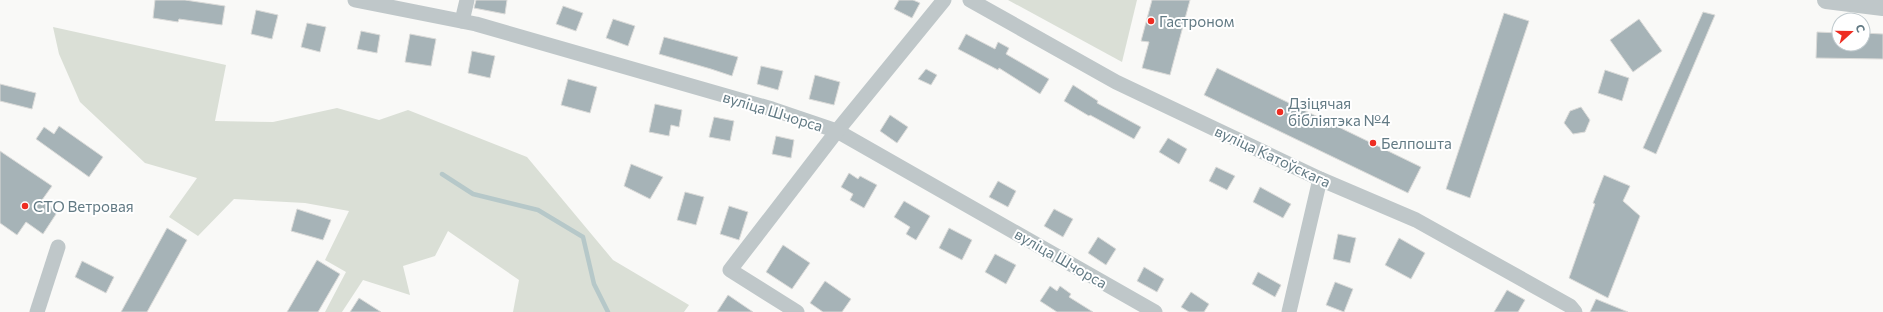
<svg xmlns="http://www.w3.org/2000/svg" width="1883" height="312" font-family="Commissioner,sans-serif">
<style>
.green{fill:#dadfd6}
.lines{fill:none;stroke-linecap:round;stroke-linejoin:round}
.stream{stroke:#b6c8c9;stroke-width:4.5}
.building{fill:#a6b3b7;stroke:#dbdbd9}
.minor{stroke:#bfc7c9;stroke-width:15}
.tertiary{stroke:#bfc7c9;stroke-width:18}
.poi-dot{fill:#ee2d22;stroke:#fff;stroke-width:1.5}
.labels{text-anchor:middle;dominant-baseline:central;stroke-width:4;stroke-linejoin:round;paint-order:stroke}
.poi-label{font-size:15px;fill:#627a84;stroke:#fff;text-anchor:start}
.street-label{font-size:15px;fill:#627a84;stroke:#fff}
</style>
<rect width="100%" height="100%" fill="#f9f9f7"/>
<g class="green">
<polygon points="1008,0 1137,0 1122,62"/>
<polygon points="53,27 226,65 215,121 273,122 337,108 379,120 408,110 527,157 613,260 689,305 684,312 513,312 519,280 448,231 435,256 403,266 410,295 363,280 342,312 325,312 346,272 325,260 349,211 305,203 234,199 198,236 169,217 197,178 145,163 80,102 59,54"/>
</g>
<g class="lines">
<polyline class="stream" points="442,174 473,194 538,210 583,237 594,284 608,312"/>
</g>
<g class="building">
<polygon points="155,0 185,0 225,6 222,25 179,19 178,22 153,18"/>
<polygon points="476,0 507,0 505,14 474,8"/>
<polygon points="899,0 913,0 920,3 912,18 894,9"/>
<polygon points="1152,0 1190,0 1170,75 1142,68 1149,42 1141,41"/>
<polygon points="563,6 583,13 576,31 556,24"/>
<polygon points="256,10 278,15 272,39 251,34"/>
<polygon points="1703,12 1715,15 1656,154 1643,148"/>
<polygon points="1504,13 1529,21 1470,198 1446,189"/>
<polygon points="613,19 635,26 628,46 606,38"/>
<polygon points="1639,19 1662,51 1633,72 1610,40"/>
<polygon points="307,23 326,27 320,52 301,47"/>
<polygon points="361,31 380,35 377,53 357,49"/>
<polygon points="1817,32 1839,33 1839,44 1863,44 1863,33 1883,34 1883,59 1816,58"/>
<polygon points="410,34 436,39 431,66 405,62"/>
<polygon points="966,34 995,49 998,42 1009,48 1006,54 1049,79 1040,94 999,68 998,70 958,49"/>
<polygon points="664,37 738,57 732,76 711,69 659,54"/>
<polygon points="472,51 495,56 490,78 468,73"/>
<polygon points="761,66 783,71 778,90 757,84"/>
<polygon points="1217,68 1421,167 1408,193 1204,95"/>
<polygon points="926,69 937,75 931,85 918,79"/>
<polygon points="1605,70 1629,78 1622,101 1598,93"/>
<polygon points="815,75 840,82 834,105 809,99"/>
<polygon points="568,79 597,87 590,113 561,105"/>
<polygon points="0,84 36,93 32,109 0,101"/>
<polygon points="1073,85 1098,101 1097,103 1141,127 1134,139 1090,115 1089,116 1064,101"/>
<polygon points="655,104 682,110 679,127 671,125 669,136 649,132"/>
<polygon points="1581,107 1590,120 1585,132 1573,134 1564,123 1570,111"/>
<polygon points="890,115 908,127 897,143 880,131"/>
<polygon points="714,117 734,121 730,141 709,137"/>
<polygon points="59,126 103,157 89,177 36,139 44,127 54,134"/>
<polygon points="776,136 794,140 791,158 772,154"/>
<polygon points="1168,138 1187,149 1179,164 1159,152"/>
<polygon points="0,151 52,186 42,200 58,211 43,234 26,222 17,235 0,223"/>
<polygon points="631,164 663,177 650,199 624,186"/>
<polygon points="1216,167 1235,176 1227,190 1209,181"/>
<polygon points="849,173 858,179 860,176 877,185 864,208 850,200 853,194 841,187"/>
<polygon points="1604,175 1630,186 1623,201 1640,216 1608,298 1569,278 1595,204 1593,203"/>
<polygon points="998,181 1016,191 1008,207 989,197"/>
<polygon points="1260,187 1291,204 1283,218 1253,202"/>
<polygon points="685,192 704,197 696,225 677,220"/>
<polygon points="904,201 930,216 916,240 906,234 910,227 894,217"/>
<polygon points="729,206 748,212 739,240 720,234"/>
<polygon points="297,209 331,220 323,240 291,231"/>
<polygon points="1054,209 1073,219 1063,237 1044,226"/>
<polygon points="167,228 187,240 147,312 121,312"/>
<polygon points="949,228 972,240 962,260 939,248"/>
<polygon points="1338,234 1356,238 1350,263 1333,259"/>
<polygon points="1098,237 1116,249 1106,265 1088,253"/>
<polygon points="1399,238 1425,253 1411,279 1385,265"/>
<polygon points="783,245 810,263 792,289 766,272"/>
<polygon points="995,254 1016,265 1006,284 985,272"/>
<polygon points="317,260 340,274 318,312 287,312"/>
<polygon points="82,261 114,277 106,293 75,277"/>
<polygon points="1144,267 1164,279 1157,292 1137,281"/>
<polygon points="1258,272 1281,285 1275,297 1252,284"/>
<polygon points="825,281 851,299 842,312 823,312 810,303"/>
<polygon points="1335,282 1353,289 1344,312 1326,305"/>
<polygon points="1050,286 1057,291 1060,286 1071,294 1069,297 1093,312 1057,312 1040,301"/>
<polygon points="1507,290 1525,300 1518,312 1494,312"/>
<polygon points="1191,292 1209,304 1204,312 1189,312 1181,307"/>
<polygon points="728,295 753,312 717,312"/>
<polygon points="359,298 381,312 350,312"/>
<polygon points="1596,299 1628,312 1590,312"/>
</g>
<g class="lines">
<g class="minor">
<polyline points="355,0 476,24 772,109 837,131 1155,312"/>
<polyline points="970,0 1116,82 1320,179 1416,220 1570,306 1575,312"/>
<polyline points="462,21 467,0"/>
<polyline points="37,312 58,247"/>
<polyline points="797,312 730,270 837,131 944,0"/>
<polyline points="1289,312 1320,179"/>
</g>
<polyline class="tertiary" points="1826,0 1883,7"/>
</g>
<g class="poi-dot">
<circle cx="1151" cy="21" r="4"/>
<circle cx="1280" cy="112" r="4"/>
<circle cx="1373" cy="143" r="4"/>
<circle cx="25" cy="206" r="4"/>
</g>
<g class="labels">
<g class="poi-label">
<text x="1159" y="21">Гастроном</text>
<text x="1288" y="103">Дзіцячая<tspan x="1288" dy="17">бібліятэка №4</tspan></text>
<text x="1381" y="143">Белпошта</text>
<text x="33" y="206">СТО Ветровая</text>
</g>
<g class="street-label">
<text transform="translate(773 111) rotate(17)">вуліца Шчорса</text>
<text transform="translate(1273 156) rotate(25)">вуліца Катоўскага</text>
<text transform="translate(1061 258) rotate(30)">вуліца Шчорса</text>
</g>
</g>
<g transform="translate(1851 32) rotate(69)"><circle r="19" fill="#ffffff" stroke="#c0cace"/>
<path d="M0-3L7 15L0 10L-7 15Z" fill="#ee2d22"/>
<text y="-6" font-size="11" font-weight="bold" text-anchor="middle" fill="#627a84">С</text>
</g>
</svg>
